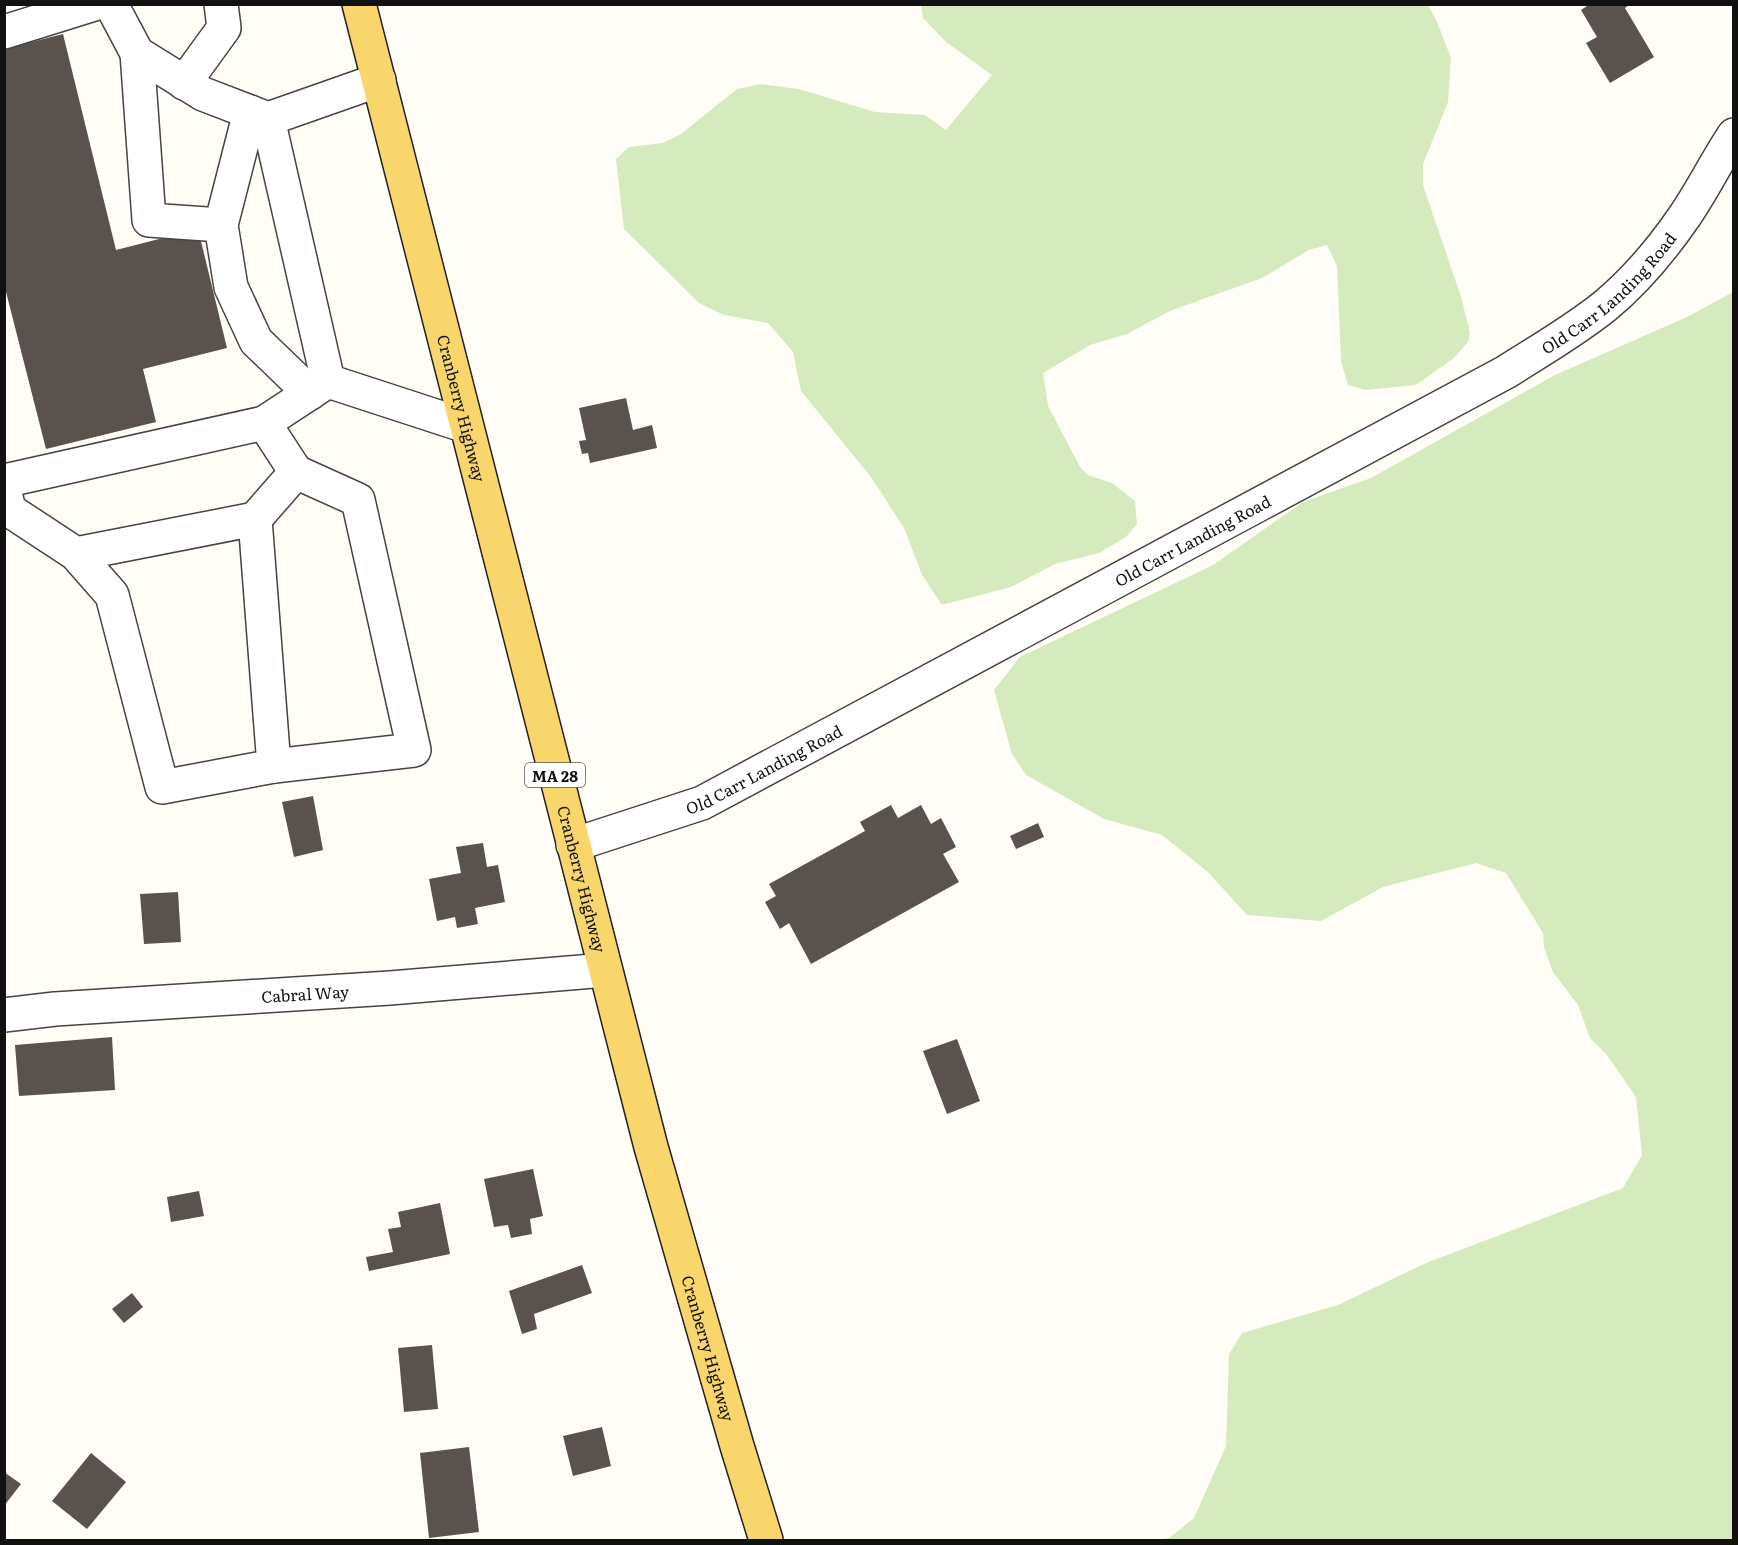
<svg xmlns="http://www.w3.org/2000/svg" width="1738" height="1545" font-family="Literata,serif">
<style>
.green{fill:#d5ebbd}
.building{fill:#5a524d}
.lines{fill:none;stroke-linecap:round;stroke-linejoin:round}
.minor-casing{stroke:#444;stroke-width:36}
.major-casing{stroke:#222;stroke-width:36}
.minor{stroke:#fff;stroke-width:33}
.major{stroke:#f9d66b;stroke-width:33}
.labels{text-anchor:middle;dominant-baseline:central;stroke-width:6;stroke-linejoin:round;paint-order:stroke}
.shield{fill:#fff;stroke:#585858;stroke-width:1.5}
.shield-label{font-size:15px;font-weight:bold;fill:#111}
.street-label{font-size:16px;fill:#111;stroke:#fff}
</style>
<rect width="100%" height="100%" fill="#fffdf5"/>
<g class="green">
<polygon points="921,5 1428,5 1437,22 1451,58 1448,102 1423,164 1423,185 1461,297 1470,333 1468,342 1454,358 1416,385 1365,390 1348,385 1341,361 1337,266 1327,245 1309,250 1262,278 1170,311 1127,334 1090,345 1043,373 1048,406 1080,467 1088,475 1112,483 1135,501 1137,524 1126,537 1099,553 1055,564 1011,587 942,605 922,575 904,528 871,477 801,391 793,352 768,323 724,315 699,303 624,229 616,159 629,147 663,143 681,134 737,89 760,84 799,89 875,112 925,115 946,130 992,75 946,42 923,18"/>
<polygon points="1733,292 1733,1540 1160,1540 1169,1538 1194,1518 1226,1446 1229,1354 1242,1333 1338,1305 1426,1263 1623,1188 1642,1155 1636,1097 1607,1055 1590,1038 1578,1005 1553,972 1544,947 1543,933 1506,873 1476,863 1383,887 1321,921 1247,915 1208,872 1162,835 1104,819 1026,775 1012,754 994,690 1020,657 1213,565 1303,502 1371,478 1555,375 1687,317"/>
</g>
<g class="building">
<polygon points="1590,4 1630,4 1625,8 1654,57 1610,83 1586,43 1597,37 1581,10"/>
<polygon points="63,34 116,250 198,229 227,348 143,369 156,422 46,449 4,284 4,49"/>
<polygon points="626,398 633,430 652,425 657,448 590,463 588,453 582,454 579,441 586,440 579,408"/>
<polygon points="313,796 323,850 294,857 282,802"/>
<polygon points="891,805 898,818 921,805 931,824 941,818 956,847 943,854 959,882 811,964 789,923 780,929 765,902 776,896 769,884 865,831 860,822"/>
<polygon points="1038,823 1044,837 1016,849 1010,836"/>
<polygon points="483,843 487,867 498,865 505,902 475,908 478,924 457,928 455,917 437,921 429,879 461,873 456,847"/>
<polygon points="178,892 181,942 144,944 140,894"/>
<polygon points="112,1037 115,1090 19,1096 15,1045"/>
<polygon points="957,1039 980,1101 947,1114 923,1051"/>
<polygon points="533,1169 543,1216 530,1219 532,1234 511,1238 508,1225 494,1227 484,1179"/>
<polygon points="199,1191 204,1216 171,1222 167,1197"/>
<polygon points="440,1203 450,1254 369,1271 366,1257 393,1252 388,1229 401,1227 398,1212"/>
<polygon points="582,1265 592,1293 534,1314 537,1329 522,1334 509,1291"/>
<polygon points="132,1293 143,1307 124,1323 112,1309"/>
<polygon points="432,1345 438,1409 404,1412 398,1348"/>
<polygon points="602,1427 611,1466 573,1476 563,1436"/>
<polygon points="469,1447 479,1532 429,1538 420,1453"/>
<polygon points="91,1453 126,1482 87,1529 52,1501"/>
<polygon points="4,1472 21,1484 4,1506"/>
</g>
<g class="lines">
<defs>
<g id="minor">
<polyline points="111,4 137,53 203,94 268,119"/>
<polyline points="4,32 94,4"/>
<polyline points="137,53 149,220 221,225"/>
<polyline points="379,80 268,119 328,381 466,426"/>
<polyline points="184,83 224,28 221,4"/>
<polyline points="250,112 221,225 231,287 256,341 310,393"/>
<polyline points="296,472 264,423 328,381"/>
<polyline points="4,481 264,423"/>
<polyline points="4,488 9,510 76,554 112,595 162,787 274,766 255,519 76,554"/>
<polyline points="255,519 296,472 358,500 414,750 274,766"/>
<path id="s1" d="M573,845L702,803L1506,372C1539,351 1574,331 1605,306C1635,281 1662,249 1684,217C1702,191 1716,162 1734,135"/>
<path id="s2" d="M4,1015L55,1009L390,988L605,970"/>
</g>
<g id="major">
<path id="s3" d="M359,4L651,1147L737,1446L766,1540"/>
</g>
</defs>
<use href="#minor" class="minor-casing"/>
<use href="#major" class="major-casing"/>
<use href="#minor" class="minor"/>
<use href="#major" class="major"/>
</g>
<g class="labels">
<rect class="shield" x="525" y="763" width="60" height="24" rx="4.5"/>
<g class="shield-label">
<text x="555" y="775">MA 28</text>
</g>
<g class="street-label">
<text stroke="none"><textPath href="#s1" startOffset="1178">Old Carr Landing Road</textPath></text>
<text stroke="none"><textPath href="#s3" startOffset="417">Cranberry Highway</textPath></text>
<text stroke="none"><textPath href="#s1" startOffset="692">Old Carr Landing Road</textPath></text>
<text stroke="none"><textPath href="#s1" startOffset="206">Old Carr Landing Road</textPath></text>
<text stroke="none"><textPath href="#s3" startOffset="903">Cranberry Highway</textPath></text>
<text stroke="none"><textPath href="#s2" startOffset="302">Cabral Way</textPath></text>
<text stroke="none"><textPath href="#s3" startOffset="1389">Cranberry Highway</textPath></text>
</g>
</g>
<rect width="1738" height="1545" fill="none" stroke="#111111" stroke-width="12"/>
</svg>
